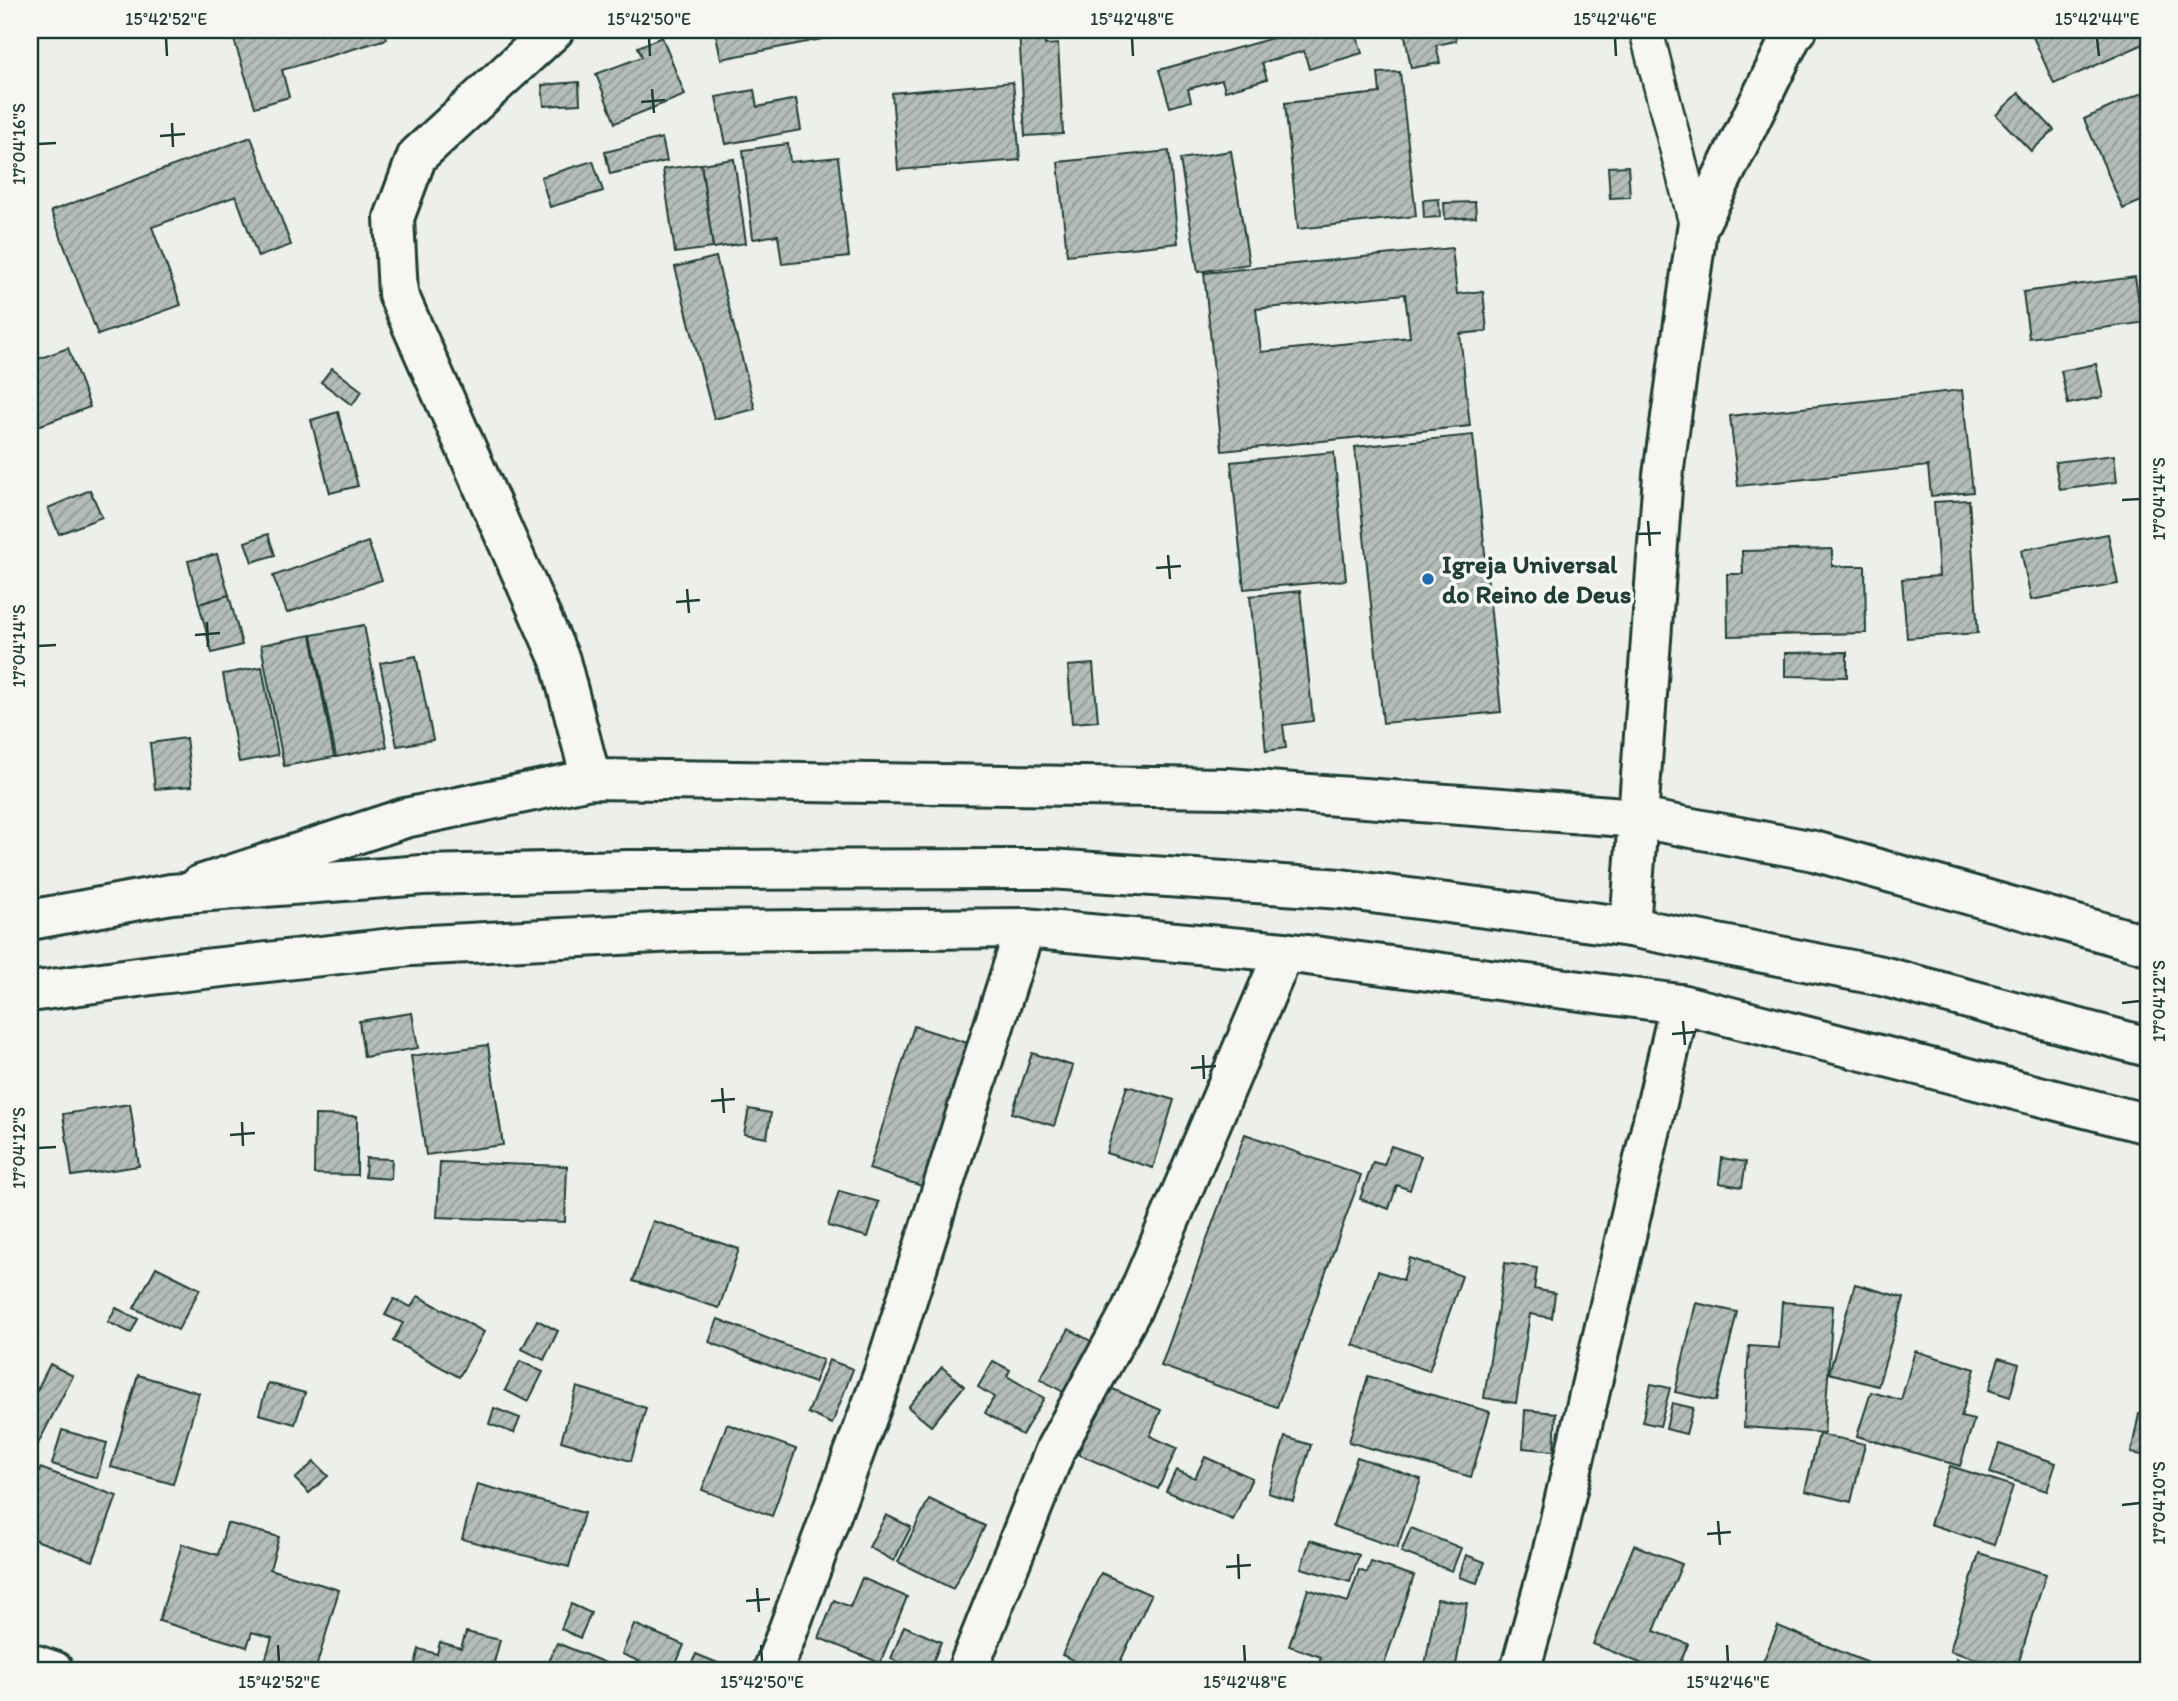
<svg xmlns="http://www.w3.org/2000/svg" width="2178" height="1701" font-family="Itim,sans-serif">
<style>
.building{fill:url(#building-hatch);stroke:#1f3d34;stroke-width:2;fill-rule:evenodd}
.lines{fill:none;stroke-linecap:round;stroke-linejoin:round}
.service-casing{stroke:#1f3d34;stroke-width:37}
.minor-casing{stroke:#1f3d34;stroke-width:44}
.secondary-casing{stroke:#1f3d34;stroke-width:44}
.service{stroke:#f6f6f2;stroke-width:32}
.minor{stroke:#f6f6f2;stroke-width:38}
.secondary{stroke:#f6f6f2;stroke-width:38}
.ticks{fill:none;stroke:#1f3d34;stroke-width:2.5}
.poi-dot{fill:#1f6fb2;stroke:#f6f6f2;stroke-width:2.5}
.labels{text-anchor:middle;dominant-baseline:central;stroke-width:7;stroke-linejoin:round;paint-order:stroke}
.poi-label{font-size:26px;font-weight:bold;fill:#1f3d34;stroke:#f6f6f2;text-anchor:start}
.neatline{fill:none;stroke:#1f3d34;stroke-width:2.5}
.ticks-label{font-size:18px;text-anchor:middle;fill:#1f3d34}
</style>
<defs>
<pattern id="building-hatch" width="6" height="6" patternUnits="userSpaceOnUse" patternTransform="scale(1.75)"><rect width="6" height="6" fill="#b4bdb8"/><path d="M-1 1l2-2M0 6l6-6M5 7l2-2" fill="none" stroke="#929b96"/></pattern>
</defs>
<rect width="100%" height="100%" fill="#edefea"/>
<filter id="ink" filterUnits="userSpaceOnUse"><feTurbulence type="fractalNoise" baseFrequency=".0143" numOctaves="2"/><feDisplacementMap in="SourceGraphic" scale="14" xChannelSelector="R" yChannelSelector="G"/><feConvolveMatrix kernelMatrix="1 2 1 2 8 2 1 2 1" color-interpolation-filters="sRGB"/></filter>
<g filter="url(#ink)">
<g class="building">
<polygon points="231,30 384,30 387,39 282,70 289,97 255,107"/>
<polygon points="715,30 825,30 827,38 721,59"/>
<polygon points="1019,30 1044,30 1045,45 1058,44 1063,134 1025,136"/>
<polygon points="1301,30 1355,30 1362,53 1309,69 1304,51 1262,63 1267,79 1225,91 1222,80 1188,89 1191,101 1170,107 1159,70"/>
<polygon points="1404,30 1454,30 1456,41 1436,45 1440,63 1411,68"/>
<polygon points="2030,30 2148,30 2148,42 2054,84"/>
<polygon points="662,37 685,95 615,123 596,74 642,57 638,47"/>
<polygon points="1400,72 1416,216 1298,229 1285,103 1380,93 1378,73"/>
<polygon points="579,82 580,104 544,106 542,85"/>
<polygon points="1013,82 1020,160 898,170 892,93"/>
<polygon points="754,90 757,107 796,99 801,130 726,144 716,97"/>
<polygon points="2148,90 2148,198 2123,209 2084,119"/>
<polygon points="2019,93 2054,130 2031,151 1996,115"/>
<polygon points="251,137 291,245 258,257 236,196 152,227 181,305 98,335 51,211"/>
<polygon points="662,138 667,161 610,174 605,152"/>
<polygon points="788,144 790,162 838,157 849,257 782,264 778,235 753,239 743,150"/>
<polygon points="1169,151 1178,243 1067,255 1058,162"/>
<polygon points="1231,151 1249,264 1198,272 1180,159"/>
<polygon points="734,159 746,243 713,248 701,164"/>
<polygon points="593,161 603,191 550,207 541,177"/>
<polygon points="701,164 713,248 675,253 663,169"/>
<polygon points="1628,166 1630,197 1610,198 1608,167"/>
<polygon points="1439,199 1440,217 1424,218 1423,200"/>
<polygon points="1475,202 1476,217 1445,219 1444,203"/>
<path d="M1452,248L1457,294L1483,291L1487,331L1460,334L1470,426L1222,451L1204,273ZM1405,294L1410,337L1261,352L1256,309Z"/>
<polygon points="716,257 755,409 714,419 675,267"/>
<polygon points="2135,277 2139,302 2148,300 2148,322 2029,338 2023,292"/>
<polygon points="68,348 90,407 30,429 30,362"/>
<polygon points="2096,364 2103,397 2068,404 2061,371"/>
<polygon points="332,368 362,391 352,405 321,382"/>
<polygon points="1962,390 1973,492 1931,496 1928,466 1738,486 1730,416"/>
<polygon points="338,412 358,486 330,493 311,420"/>
<polygon points="1473,435 1501,712 1383,723 1355,447"/>
<polygon points="1334,452 1346,580 1244,589 1231,462"/>
<polygon points="2114,455 2117,482 2060,490 2055,462"/>
<polygon points="90,490 102,517 59,534 48,508"/>
<polygon points="1969,500 1978,633 1907,638 1902,579 1939,576 1934,502"/>
<polygon points="268,534 275,555 252,562 245,542"/>
<polygon points="2108,534 2118,584 2031,600 2021,550"/>
<polygon points="368,542 382,580 287,613 273,576"/>
<polygon points="1832,549 1832,566 1865,566 1866,633 1728,636 1727,574 1743,574 1742,551"/>
<polygon points="217,554 229,595 199,604 188,561"/>
<polygon points="1300,591 1313,721 1283,725 1286,748 1266,751 1250,596"/>
<polygon points="229,595 242,645 212,653 199,604"/>
<polygon points="364,625 387,747 336,757 312,635"/>
<polygon points="311,635 334,757 284,766 261,645"/>
<polygon points="1847,652 1847,677 1785,676 1785,653"/>
<polygon points="416,656 433,740 397,746 380,663"/>
<polygon points="1093,664 1098,721 1072,723 1068,666"/>
<polygon points="262,667 278,755 239,762 223,674"/>
<polygon points="186,738 192,786 155,789 150,743"/>
<polygon points="412,1013 418,1048 364,1057 359,1021"/>
<polygon points="914,1026 970,1044 925,1187 869,1169"/>
<polygon points="488,1045 503,1145 426,1155 411,1056"/>
<polygon points="1032,1053 1073,1066 1054,1126 1012,1113"/>
<polygon points="1127,1086 1174,1100 1153,1168 1106,1153"/>
<polygon points="130,1104 139,1166 72,1176 63,1114"/>
<polygon points="749,1109 771,1113 767,1138 744,1134"/>
<polygon points="315,1115 357,1116 357,1175 314,1174"/>
<polygon points="1245,1134 1361,1175 1277,1407 1161,1366"/>
<polygon points="1391,1146 1421,1156 1410,1190 1397,1185 1389,1209 1360,1199 1373,1162 1384,1165"/>
<polygon points="366,1158 392,1159 391,1179 365,1177"/>
<polygon points="1722,1158 1746,1162 1742,1187 1719,1183"/>
<polygon points="440,1162 567,1166 565,1222 437,1217"/>
<polygon points="839,1191 879,1202 868,1237 828,1226"/>
<polygon points="653,1221 739,1249 719,1308 633,1281"/>
<polygon points="1410,1258 1462,1276 1429,1371 1353,1345 1378,1271 1403,1280"/>
<polygon points="1505,1263 1537,1268 1534,1289 1555,1293 1552,1318 1530,1314 1516,1403 1484,1398"/>
<polygon points="156,1267 200,1289 178,1330 134,1308"/>
<polygon points="1855,1284 1904,1298 1878,1386 1829,1373"/>
<polygon points="418,1296 484,1332 459,1377 393,1341 403,1323 385,1315 394,1299 411,1307"/>
<polygon points="1782,1302 1833,1306 1824,1433 1744,1427 1749,1346 1779,1348"/>
<polygon points="1696,1303 1737,1312 1716,1401 1675,1392"/>
<polygon points="116,1308 138,1319 131,1333 108,1322"/>
<polygon points="718,1319 823,1360 814,1383 709,1342"/>
<polygon points="537,1320 558,1331 544,1360 522,1349"/>
<polygon points="1069,1329 1096,1344 1067,1394 1040,1379"/>
<polygon points="30,1334 37,1336 30,1356"/>
<polygon points="1915,1351 1975,1369 1961,1417 1974,1420 1960,1466 1857,1436 1871,1392 1901,1400"/>
<polygon points="1999,1358 2019,1364 2010,1397 1989,1390"/>
<polygon points="829,1360 853,1369 832,1424 808,1413"/>
<polygon points="520,1361 543,1372 528,1402 505,1390"/>
<polygon points="993,1361 1010,1370 1007,1376 1044,1398 1022,1435 985,1413 994,1397 978,1387"/>
<polygon points="50,1364 73,1376 30,1459 30,1404"/>
<polygon points="942,1367 964,1386 931,1426 908,1407"/>
<polygon points="138,1375 199,1393 173,1484 111,1467"/>
<polygon points="1368,1376 1490,1412 1471,1477 1349,1442"/>
<polygon points="268,1383 305,1393 295,1424 259,1414"/>
<polygon points="1651,1384 1670,1388 1660,1426 1642,1422"/>
<polygon points="577,1387 646,1408 631,1461 561,1441"/>
<polygon points="1108,1387 1161,1410 1150,1436 1177,1448 1158,1489 1078,1454"/>
<polygon points="1672,1403 1693,1408 1686,1434 1666,1429"/>
<polygon points="494,1408 520,1418 514,1433 489,1424"/>
<polygon points="1525,1410 1556,1413 1554,1451 1523,1448"/>
<polygon points="2139,1414 2148,1416 2148,1456 2131,1453"/>
<polygon points="727,1424 796,1449 772,1516 702,1490"/>
<polygon points="62,1430 107,1443 97,1478 52,1464"/>
<polygon points="1819,1434 1865,1444 1851,1502 1805,1491"/>
<polygon points="1285,1437 1311,1445 1293,1501 1268,1493"/>
<polygon points="1999,1444 2056,1463 2047,1491 1990,1473"/>
<polygon points="1205,1457 1252,1478 1233,1520 1166,1491 1176,1470 1195,1478"/>
<polygon points="1357,1457 1421,1479 1397,1548 1333,1526"/>
<polygon points="314,1462 328,1476 309,1493 295,1479"/>
<polygon points="1950,1466 2013,1486 1994,1545 1930,1524"/>
<polygon points="40,1468 117,1496 93,1561 30,1538 30,1496"/>
<polygon points="477,1484 584,1513 569,1567 462,1539"/>
<polygon points="929,1499 985,1526 953,1589 898,1562"/>
<polygon points="886,1515 911,1527 894,1561 869,1547"/>
<polygon points="227,1523 279,1537 270,1569 339,1590 315,1671 262,1671 272,1638 252,1632 247,1647 159,1621 182,1544 218,1555"/>
<polygon points="1411,1528 1461,1548 1452,1571 1401,1552"/>
<polygon points="1310,1540 1359,1555 1350,1582 1301,1568"/>
<polygon points="1634,1545 1682,1564 1654,1631 1688,1644 1677,1671 1660,1671 1593,1644"/>
<polygon points="1979,1553 2046,1574 2016,1671 1950,1651"/>
<polygon points="1466,1555 1485,1562 1477,1583 1459,1577"/>
<polygon points="1371,1562 1414,1576 1382,1671 1317,1671 1321,1657 1289,1646 1308,1589 1348,1602 1359,1570 1367,1573"/>
<polygon points="1101,1573 1151,1595 1116,1671 1097,1671 1062,1655"/>
<polygon points="862,1578 907,1597 880,1663 819,1638 834,1600 850,1607"/>
<polygon points="1437,1599 1467,1603 1455,1671 1424,1671"/>
<polygon points="571,1604 591,1613 580,1638 561,1629"/>
<polygon points="634,1624 684,1645 673,1671 662,1671 622,1654"/>
<polygon points="904,1626 941,1642 929,1671 920,1671 891,1659"/>
<polygon points="1778,1626 1888,1671 1759,1671"/>
<polygon points="466,1632 500,1640 492,1670 498,1671 413,1671 419,1649 437,1654 440,1642 461,1648"/>
<polygon points="557,1643 625,1671 545,1671"/>
<polygon points="696,1654 737,1671 688,1671"/>
<polygon points="1956,1659 1997,1671 1953,1671"/>
</g>
<g class="lines">
<defs>
<polyline id="service" points="1646,30 1697,229"/>
<g id="minor">
<polyline points="554,30 417,156 394,218 398,294 560,660 591,779"/>
<polyline points="200,885 405,818 591,779 1227,788 1639,818 1814,851 2148,945"/>
<polyline points="1630,927 1663,475 1697,229 1791,37 1797,30"/>
<polyline points="30,1663 54,1671"/>
<polyline points="773,1671 883,1375 1025,928"/>
<polyline points="967,1671 1056,1448 1131,1311 1284,952"/>
<polyline points="1520,1671 1549,1567 1680,1004"/>
</g>
<g id="secondary">
<polyline points="30,920 171,894 423,875 629,870 1050,869 1341,889 1630,927 1882,976 2148,1047"/>
<polyline points="30,992 159,974 411,946 695,931 1025,928 1284,952 1680,1004 2148,1124"/>
</g>
</defs>
<use href="#service" class="service-casing"/>
<use href="#minor" class="minor-casing"/>
<use href="#secondary" class="secondary-casing"/>
<use href="#service" class="service"/>
<use href="#minor" class="minor"/>
<use href="#secondary" class="secondary"/>
</g>
</g>
<path class="ticks" d="M166,38L167,56M649,38L650,56M1132,38L1133,56M1615,38L1616,56M2097,38L2099,56M652,89L654,113M641,102L665,100M172,123L173,147M160,136L185,134M38,144L56,143M2122,500L2140,499M1648,521L1650,546M1637,534L1661,533M1168,555L1170,579M1156,568L1181,566M687,589L689,613M676,602L700,600M207,622L208,647M195,635L220,633M38,646L56,645M2122,1003L2140,1001M1683,1021L1685,1045M1672,1034L1696,1032M1203,1055L1204,1079M1191,1068L1216,1066M722,1088L724,1113M711,1101L735,1099M242,1122L243,1146M230,1135L255,1133M38,1148L56,1147M2122,1505L2140,1503M1718,1521L1720,1545M1707,1534L1731,1532M1238,1554L1239,1579M1226,1567L1251,1565M757,1588L759,1612M746,1601L770,1599M278,1645L279,1662M761,1645L762,1662M1244,1645L1245,1662M1727,1645L1728,1662"/>
<circle class="poi-dot" cx="1428" cy="579" r="7"/>
<g class="labels">
<g class="poi-label">
<text x="1442" y="564">Igreja Universal<tspan x="1442" dy="30">do Reino de Deus</tspan></text>
</g>
</g>
<rect width="2178" height="1701" fill="none" stroke="#f6f6f2" stroke-width="77"/>
<rect x="38" y="38" width="2102" height="1624" class="neatline"/>
<g class="ticks-label">
<text x="166" y="25">15°42'52"E</text>
<text x="649" y="25">15°42'50"E</text>
<text x="1132" y="25">15°42'48"E</text>
<text x="1615" y="25">15°42'46"E</text>
<text x="2097" y="25">15°42'44"E</text>
<text transform="translate(19 144) rotate(-90)" y="6">17°04'16"S</text>
<text transform="translate(2159 499) rotate(-90)" y="6">17°04'14"S</text>
<text transform="translate(19 646) rotate(-90)" y="6">17°04'14"S</text>
<text transform="translate(2159 1001) rotate(-90)" y="6">17°04'12"S</text>
<text transform="translate(19 1148) rotate(-90)" y="6">17°04'12"S</text>
<text transform="translate(2159 1503) rotate(-90)" y="6">17°04'10"S</text>
<text x="279" y="1688">15°42'52"E</text>
<text x="762" y="1688">15°42'50"E</text>
<text x="1245" y="1688">15°42'48"E</text>
<text x="1728" y="1688">15°42'46"E</text>
</g>
</svg>
